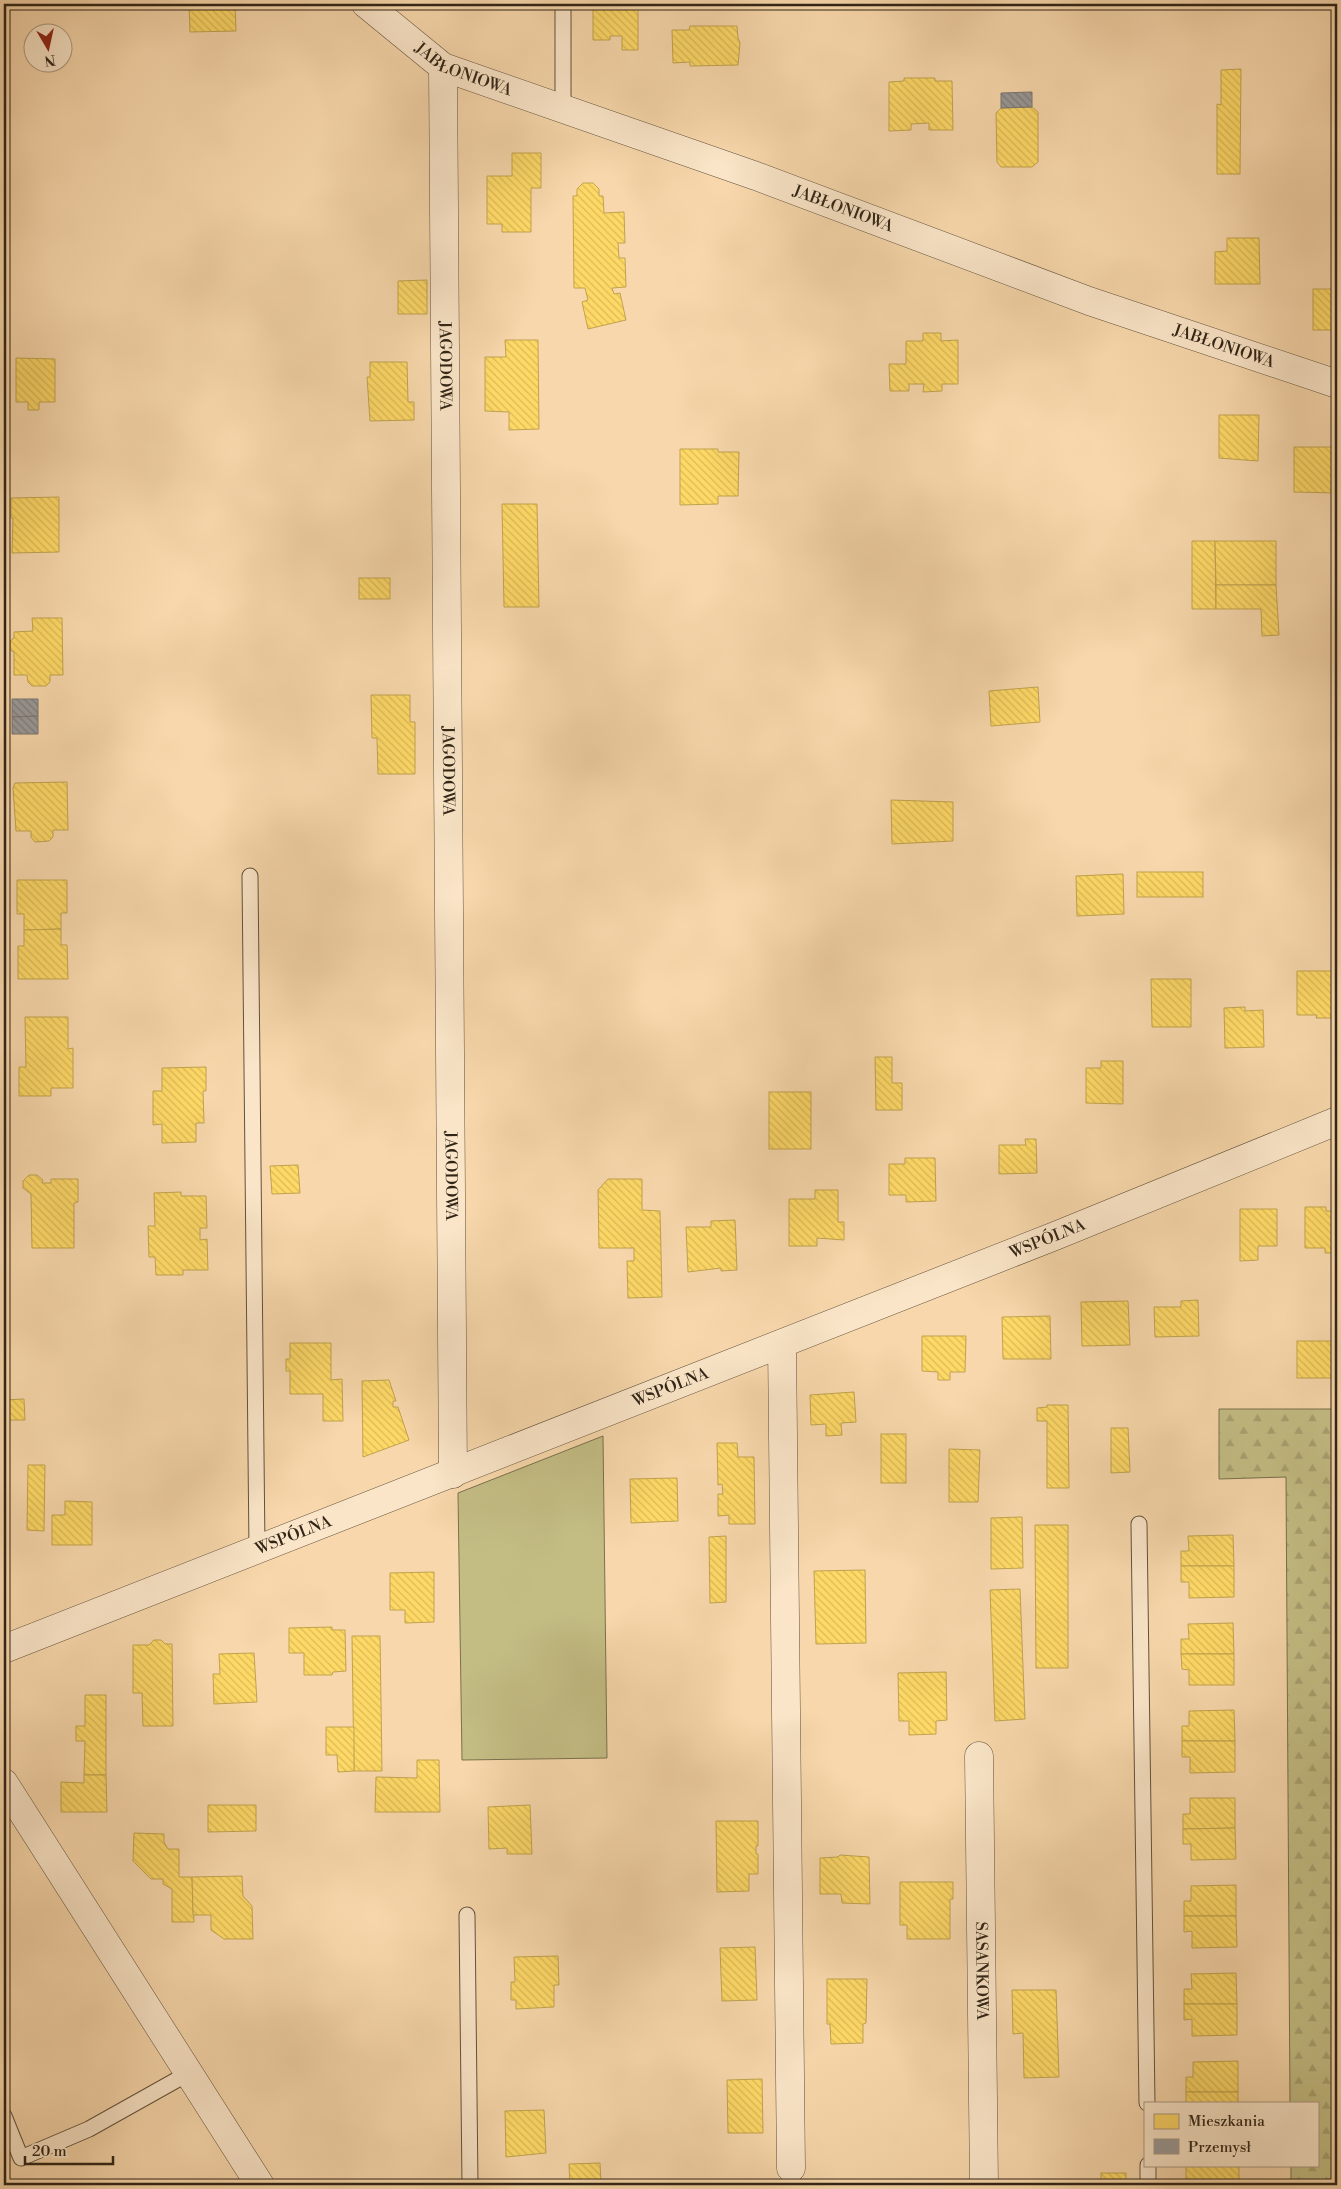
<svg xmlns="http://www.w3.org/2000/svg" width="1341" height="2189" font-family="'Libre Bodoni',serif">
<style>
.green{fill:#c3bd84;stroke:#7a714e}
.forest{fill:url(#forest-firs);stroke:#7a714e}
.homes{fill:url(#homes-back-hatch);stroke:#c1a34e}
.industry{fill:url(#industry-back-hatch);stroke:#7a7672}
.lines{fill:none;stroke-linecap:round;stroke-linejoin:round}
.service-casing{stroke:#62523c;stroke-width:17}
.minor-casing{stroke:#62523c;stroke-width:29}
.tertiary-casing{stroke:#62523c;stroke-width:29}
.service{stroke:#fae5c8;stroke-width:15}
.minor{stroke:#fae5c8;stroke-width:28}
.tertiary{stroke:#fae5c8;stroke-width:28}
.labels{text-anchor:middle;dominant-baseline:central;stroke-width:5;stroke-linejoin:round;paint-order:stroke}
.street-label{font-size:16px;fill:#312517;stroke:#fae5c8}
</style>
<defs>
<pattern id="forest-firs" width="22" height="20" patternUnits="userSpaceOnUse" patternTransform="scale(1.25)"><rect width="22" height="20" fill="#c3bd84"/><path d="M5 1l3.5 6h-7zM16 11l3.5 6h-7z" fill="#a8a271"/></pattern>
<pattern id="homes-back-hatch" width="6" height="6" patternUnits="userSpaceOnUse" patternTransform="scale(1.25)"><rect width="6" height="6" fill="#ffd966"/><path d="M-1 5l2 2M0 0l6 6M5-1l2 2" fill="none" stroke="#dbba58"/></pattern>
<pattern id="industry-back-hatch" width="6" height="6" patternUnits="userSpaceOnUse" patternTransform="scale(1.25)"><rect width="6" height="6" fill="#999"/><path d="M-1 5l2 2M0 0l6 6M5-1l2 2" fill="none" stroke="#7d7d7c"/></pattern>
</defs>
<rect width="100%" height="100%" fill="#f7d7ab"/>
<filter id="stains"><feTurbulence type="fractalNoise" baseFrequency=".004" numOctaves="4"/><feColorMatrix values="0 0 0 0 .2 0 0 0 0 .09 0 0 0 0 .02 0 0 0 .5 -.17"/></filter>
<radialGradient id="worn" r=".72"><stop offset=".6" stop-color="#630" stop-opacity="0"/><stop offset="1" stop-color="#630" stop-opacity=".3"/></radialGradient>
<polygon class="green" points="603,1436 607,1758 462,1760 458,1493"/>
<polygon class="forest" points="1219,1409 1337,1409 1337,2185 1291,2185 1291,2165 1317,2165 1317,2103 1290,2103 1286,1477 1219,1479"/>
<g class="homes">
<polygon points="189,4 235,4 236,31 190,32"/>
<polygon points="593,4 638,4 638,50 622,50 622,36 610,36 610,40 593,40"/>
<polygon points="690,26 737,26 738,38 740,43 738,65 690,66 690,62 673,63 672,30 689,30"/>
<polygon points="1241,69 1240,174 1217,174 1217,104 1221,105 1221,70"/>
<polygon points="904,78 935,78 935,81 952,81 953,130 929,130 929,123 911,124 911,130 889,131 889,82 904,81"/>
<polygon points="1032,107 1038,112 1038,162 1032,167 1001,167 997,162 996,113 1001,108"/>
<polygon points="512,153 541,153 541,188 531,188 531,232 502,232 502,224 487,224 487,176 512,176"/>
<polygon points="583,183 593,183 599,189 599,196 603,196 604,213 624,212 625,243 618,243 619,258 625,258 626,287 612,288 614,294 620,293 626,320 588,329 582,302 588,300 585,288 574,288 573,196 577,196 577,189"/>
<polygon points="1227,238 1259,238 1260,284 1215,284 1215,252 1227,251"/>
<polygon points="427,280 427,314 398,314 398,281"/>
<rect x="1313" y="289" width="24" height="41"/>
<polygon points="923,333 941,333 941,341 958,340 958,384 942,384 942,391 923,392 924,384 909,384 909,391 890,391 889,364 906,364 906,341 923,341"/>
<polygon points="505,340 538,340 539,429 509,430 509,412 485,411 485,357 506,357"/>
<polygon points="16,358 55,359 55,402 39,402 39,410 28,410 28,402 16,402"/>
<polygon points="370,362 407,362 408,402 414,402 414,420 370,421 367,377 370,377"/>
<polygon points="1219,415 1259,415 1258,461 1219,458"/>
<polygon points="1294,447 1337,447 1337,493 1294,492"/>
<polygon points="680,449 718,449 718,452 739,452 738,496 718,496 718,504 680,505"/>
<polygon points="59,497 59,552 12,553 13,518 11,518 11,498"/>
<polygon points="502,504 537,504 539,607 504,607"/>
<polygon points="1192,541 1215,541 1216,609 1192,609"/>
<polygon points="1215,541 1276,541 1276,585 1216,585"/>
<rect x="359" y="578" width="31" height="21"/>
<polygon points="1216,585 1276,585 1279,635 1262,636 1261,609 1216,609"/>
<polygon points="32,618 62,618 63,675 50,675 50,682 46,686 32,686 28,682 27,675 14,675 14,652 10,650 10,641 14,638 14,632 33,631"/>
<polygon points="1038,687 1040,722 991,726 989,691"/>
<polygon points="371,695 410,695 410,722 415,722 415,774 378,774 377,738 372,738"/>
<polygon points="67,782 68,830 53,830 53,837 49,841 35,842 31,837 31,831 16,831 13,788 15,783"/>
<polygon points="891,800 953,802 953,841 892,844"/>
<rect x="1137" y="872" width="66" height="25"/>
<polygon points="1123,874 1124,914 1077,916 1076,876"/>
<polygon points="17,880 67,880 67,913 61,913 61,929 24,930 24,914 17,914"/>
<polygon points="61,929 61,945 67,945 68,979 18,979 18,946 24,946 24,930"/>
<polygon points="1297,971 1337,971 1337,1018 1316,1018 1317,1015 1297,1015"/>
<polygon points="1151,979 1191,979 1191,1027 1152,1027"/>
<polygon points="1245,1007 1245,1011 1263,1010 1264,1047 1225,1048 1224,1008"/>
<polygon points="25,1017 68,1017 68,1049 73,1048 73,1088 51,1088 51,1096 19,1096 19,1067 26,1067"/>
<polygon points="875,1057 892,1057 892,1083 902,1083 902,1110 876,1110"/>
<polygon points="1101,1061 1123,1061 1123,1104 1086,1103 1086,1068 1101,1068"/>
<polygon points="206,1067 206,1091 203,1091 204,1123 196,1123 196,1142 162,1143 162,1124 153,1125 153,1091 162,1091 162,1068"/>
<rect x="769" y="1092" width="42" height="57"/>
<polygon points="1025,1139 1036,1139 1037,1173 999,1174 999,1145 1026,1145"/>
<polygon points="905,1158 935,1158 936,1201 906,1202 906,1195 889,1195 889,1164 905,1164"/>
<polygon points="298,1165 300,1193 272,1194 270,1166"/>
<polygon points="29,1175 37,1175 43,1180 42,1183 51,1183 51,1179 78,1179 78,1202 74,1203 74,1248 32,1248 31,1194 23,1188 23,1181"/>
<polygon points="608,1179 642,1179 642,1210 660,1211 662,1297 628,1298 627,1261 634,1261 634,1248 599,1248 598,1190"/>
<polygon points="815,1190 838,1190 838,1222 844,1222 844,1240 817,1238 817,1246 789,1246 789,1199 815,1199"/>
<polygon points="181,1192 181,1196 206,1196 207,1228 200,1228 200,1240 207,1239 208,1270 183,1270 183,1275 156,1275 155,1257 149,1257 148,1226 155,1226 154,1193"/>
<polygon points="1305,1207 1326,1207 1326,1211 1337,1211 1337,1253 1325,1253 1325,1248 1305,1248"/>
<polygon points="1240,1209 1277,1209 1277,1246 1258,1246 1258,1260 1240,1261"/>
<polygon points="735,1220 737,1270 721,1271 721,1268 688,1272 686,1227 711,1227 711,1221"/>
<polygon points="1198,1300 1199,1336 1155,1337 1154,1307 1181,1307 1181,1301"/>
<polygon points="1128,1301 1130,1345 1082,1346 1081,1302"/>
<polygon points="1050,1316 1051,1359 1003,1359 1002,1317"/>
<polygon points="922,1336 966,1336 965,1372 950,1372 950,1380 938,1380 938,1372 922,1371"/>
<rect x="1297" y="1341" width="40" height="37"/>
<polygon points="290,1343 331,1343 331,1380 342,1379 343,1421 323,1421 323,1394 290,1394 290,1371 286,1371 286,1359 290,1359"/>
<polygon points="389,1380 396,1401 393,1401 393,1407 398,1407 409,1440 363,1457 362,1381"/>
<polygon points="854,1392 856,1422 841,1423 842,1435 826,1436 826,1424 811,1425 810,1395"/>
<polygon points="24,1399 25,1420 4,1420 4,1400"/>
<polygon points="1047,1405 1068,1405 1069,1488 1047,1488 1047,1421 1037,1421 1037,1408 1047,1407"/>
<polygon points="1111,1428 1128,1428 1130,1472 1111,1473"/>
<rect x="881" y="1434" width="25" height="49"/>
<polygon points="717,1443 737,1443 738,1457 754,1457 755,1524 729,1524 729,1515 718,1516 718,1494 723,1494 722,1484 718,1485"/>
<polygon points="949,1449 980,1450 978,1502 949,1502"/>
<polygon points="28,1465 45,1465 44,1531 27,1530"/>
<polygon points="677,1478 678,1521 631,1523 630,1479"/>
<polygon points="65,1501 92,1502 92,1545 52,1545 52,1515 65,1515"/>
<polygon points="1022,1517 1023,1568 991,1569 991,1518"/>
<polygon points="1035,1525 1068,1525 1068,1668 1036,1668"/>
<polygon points="1233,1535 1234,1566 1181,1566 1181,1551 1189,1551 1188,1536"/>
<polygon points="726,1536 726,1602 710,1603 709,1537"/>
<polygon points="1181,1566 1234,1566 1234,1597 1189,1598 1189,1582 1181,1582"/>
<polygon points="865,1570 866,1643 816,1644 814,1571"/>
<polygon points="434,1572 434,1622 405,1623 405,1610 390,1610 390,1573"/>
<polygon points="1020,1589 1025,1719 995,1721 990,1590"/>
<polygon points="1233,1623 1234,1654 1181,1654 1181,1639 1189,1639 1188,1624"/>
<polygon points="332,1627 332,1630 345,1630 346,1671 333,1672 332,1675 304,1675 304,1653 289,1653 289,1628"/>
<polygon points="352,1636 380,1636 382,1771 354,1771"/>
<polygon points="154,1640 161,1640 165,1644 172,1644 173,1726 143,1726 142,1693 133,1693 133,1645 149,1645"/>
<polygon points="254,1653 257,1702 214,1704 213,1674 220,1674 219,1654"/>
<polygon points="1181,1654 1234,1654 1234,1685 1189,1685 1189,1670 1182,1669"/>
<polygon points="946,1672 947,1720 936,1721 936,1734 909,1735 909,1721 899,1721 898,1673"/>
<polygon points="85,1695 106,1695 106,1775 84,1775 85,1741 76,1741 76,1726 85,1726"/>
<polygon points="1234,1710 1235,1741 1182,1741 1182,1726 1189,1726 1189,1711"/>
<polygon points="326,1727 354,1727 354,1771 338,1772 337,1755 326,1755"/>
<polygon points="1182,1741 1235,1741 1235,1772 1190,1773 1190,1757 1182,1757"/>
<polygon points="417,1760 439,1760 440,1812 375,1812 376,1777 417,1778"/>
<polygon points="84,1775 106,1775 107,1812 61,1812 61,1782 84,1783"/>
<polygon points="1190,1798 1235,1798 1235,1828 1183,1829 1183,1814 1190,1814"/>
<polygon points="208,1805 256,1805 256,1831 208,1832"/>
<polygon points="530,1805 532,1854 507,1854 507,1848 489,1849 488,1807"/>
<polygon points="716,1821 758,1821 758,1846 756,1846 756,1854 758,1854 758,1874 749,1874 749,1891 717,1892"/>
<polygon points="1235,1828 1236,1859 1191,1860 1191,1844 1183,1844 1183,1829"/>
<polygon points="134,1833 164,1834 164,1842 168,1849 179,1849 179,1877 192,1877 194,1922 172,1922 172,1889 163,1884 163,1879 151,1879 133,1861"/>
<polygon points="840,1855 869,1857 870,1904 842,1903 841,1894 820,1894 820,1858 838,1857"/>
<polygon points="242,1876 243,1896 252,1906 253,1939 224,1939 211,1930 211,1915 193,1915 192,1877"/>
<polygon points="900,1882 953,1882 953,1899 950,1899 950,1939 907,1939 907,1925 900,1925"/>
<polygon points="1236,1885 1236,1916 1184,1916 1184,1901 1191,1901 1191,1886"/>
<polygon points="1184,1916 1236,1916 1237,1947 1192,1948 1192,1931 1184,1932"/>
<polygon points="755,1947 757,2000 722,2001 720,1948"/>
<polygon points="558,1956 559,1985 554,1985 554,2007 516,2009 516,2000 511,2000 511,1982 515,1982 514,1957"/>
<polygon points="1236,1973 1237,2004 1184,2004 1184,1989 1192,1989 1191,1974"/>
<polygon points="827,1979 867,1979 866,2023 863,2024 863,2043 831,2044 830,2024 827,2024"/>
<polygon points="1012,1990 1056,1990 1059,2077 1024,2078 1023,2033 1013,2034"/>
<polygon points="1184,2004 1237,2004 1237,2035 1192,2036 1192,2019 1184,2020"/>
<polygon points="1238,2061 1238,2092 1186,2092 1186,2077 1193,2077 1193,2062"/>
<polygon points="762,2079 763,2133 728,2133 727,2080"/>
<rect x="1186" y="2092" width="52" height="11"/>
<polygon points="544,2110 546,2153 506,2157 505,2111"/>
<polygon points="600,2163 601,2185 570,2185 569,2164"/>
<rect x="1186" y="2165" width="53" height="15"/>
<rect x="1101" y="2173" width="25" height="12"/>
<rect x="1186" y="2180" width="53" height="5"/>
</g>
<g class="industry">
<polygon points="1032,92 1032,107 1001,108 1001,93"/>
<polygon points="12,699 38,699 38,716 12,717"/>
<polygon points="38,716 38,734 12,734 12,717"/>
</g>
<g class="lines">
<defs>
<g id="service">
<polyline points="563,4 563,109"/>
<polyline points="250,876 257,1550"/>
<polyline points="1139,1524 1147,2103"/>
<polyline points="467,1915 470,2185"/>
<polyline points="4,2116 21,2158 89,2129 189,2073"/>
<polyline points="1148,2165 1148,2185"/>
</g>
<g id="minor">
<path id="s1" d="M366,4L443,67L756,176L1089,301L1337,384"/>
<path id="s2" d="M443,67L453,1474"/>
<polyline points="782,1344 791,2168"/>
<path id="s3" d="M4,1649L1055,1236L1337,1121"/>
<path id="s4" d="M979,1756L984,2185"/>
</g>
<polyline id="tertiary" points="4,1783 260,2185"/>
</defs>
<use href="#service" class="service-casing"/>
<use href="#minor" class="minor-casing"/>
<use href="#tertiary" class="tertiary-casing"/>
<use href="#service" class="service"/>
<use href="#minor" class="minor"/>
<use href="#tertiary" class="tertiary"/>
</g>
<g class="labels">
<g class="street-label">
<text stroke="none"><textPath href="#s1" startOffset="119">JABŁONIOWA</textPath></text>
<text stroke="none"><textPath href="#s1" startOffset="524">JABŁONIOWA</textPath></text>
<text stroke="none"><textPath href="#s1" startOffset="929">JABŁONIOWA</textPath></text>
<text stroke="none"><textPath href="#s2" startOffset="299">JAGODOWA</textPath></text>
<text stroke="none"><textPath href="#s2" startOffset="704">JAGODOWA</textPath></text>
<text stroke="none"><textPath href="#s2" startOffset="1109">JAGODOWA</textPath></text>
<text stroke="none"><textPath href="#s3" startOffset="1121">WSPÓLNA</textPath></text>
<text stroke="none"><textPath href="#s3" startOffset="716">WSPÓLNA</textPath></text>
<text stroke="none"><textPath href="#s3" startOffset="311">WSPÓLNA</textPath></text>
<text stroke="none"><textPath href="#s4" startOffset="215">SASANKOWA</textPath></text>
</g>
</g>
<rect width="1341" height="2189" fill="none" stroke="#f7d7ab" stroke-width="20"/>
<rect x="5" y="5" width="1331" height="2179" fill="none" stroke="#312517" stroke-width="2.5"/>
<rect x="10" y="10" width="1321" height="2169" fill="none" stroke="#312517"/>
<rect x="1144" y="2102" width="175" height="65" fill="#fae5c8" stroke="#aa9881"/>
<rect x="1154" y="2114" width="25" height="15" fill="#ffd966" stroke="#aa9881"/>
<text x="1188" y="2126" font-size="15" fill="#312517">Mieszkania</text>
<rect x="1154" y="2139" width="25" height="15" fill="#999999" stroke="#aa9881"/>
<text x="1188" y="2152" font-size="15" fill="#312517">Przemysł</text>
<g transform="translate(48 48) rotate(171)"><circle r="24" fill="#fae5c8" stroke="#aa9881"/>
<path d="M0-4L9 19L0 12L-9 19Z" fill="#8f2418"/>
<text y="-8" font-size="14" font-weight="bold" text-anchor="middle" fill="#312517">N</text>
</g>
<path d="M25 2156v8h88v-8" fill="none" stroke="#312517" stroke-width="2.5"/>
<text x="32" y="2156" font-size="15" fill="#312517" stroke="#fae5c8" stroke-width="4" paint-order="stroke">20 m</text>
<rect width="100%" height="100%" filter="url(#stains)"/>
<rect width="100%" height="100%" fill="url(#worn)"/>
</svg>
